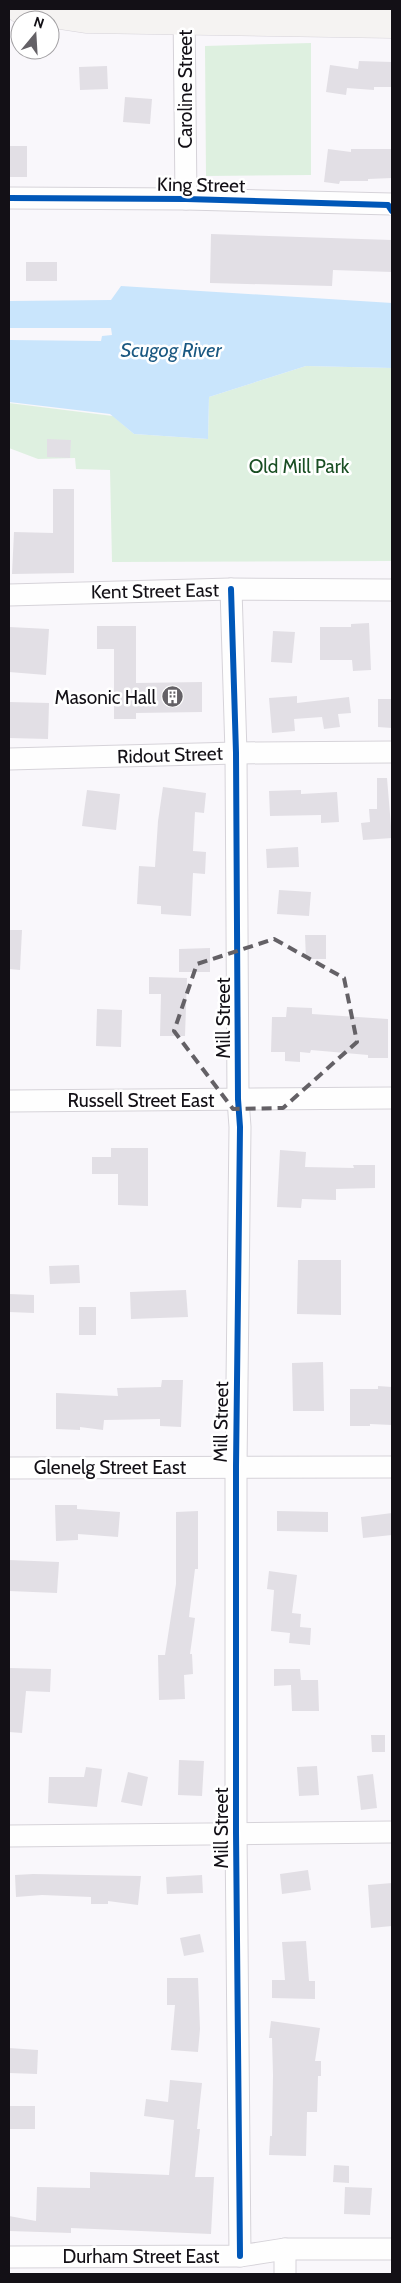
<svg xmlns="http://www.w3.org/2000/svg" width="401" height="2283" font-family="Cabin,sans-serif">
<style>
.green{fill:#def0e0}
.water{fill:#c9e5fc}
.building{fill:#e2dfe5}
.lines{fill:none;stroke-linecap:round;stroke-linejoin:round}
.minor-casing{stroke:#d6d3d9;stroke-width:23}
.secondary-casing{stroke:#d6d3d9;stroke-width:29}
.minor{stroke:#fefefe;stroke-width:21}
.secondary{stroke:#f5f3f2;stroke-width:28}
.cycleway-casing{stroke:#fff;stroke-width:9}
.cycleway{stroke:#0057b8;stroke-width:6}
.marked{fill:none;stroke:#646166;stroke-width:4;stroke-dasharray:10 6;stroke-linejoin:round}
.labels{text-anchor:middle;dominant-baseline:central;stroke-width:5;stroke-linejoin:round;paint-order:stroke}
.street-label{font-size:19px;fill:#131016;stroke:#fff}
.park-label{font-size:19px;fill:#1a4f24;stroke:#fff}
.poi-label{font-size:19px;fill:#131016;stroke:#fff;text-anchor:end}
.water-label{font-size:20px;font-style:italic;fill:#1b5982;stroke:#fff}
</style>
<rect width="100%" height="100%" fill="#f9f7fb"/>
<g class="green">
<polygon points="311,43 311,175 206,176 205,46"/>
<polygon points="306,366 392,368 392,561 112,562 110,470 76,469 75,458 38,459 9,448 9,403 113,416 134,434 208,439 209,397"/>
</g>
<polygon class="water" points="121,286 392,303 392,368 306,366 209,397 208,439 134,434 110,414 9,402 9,340 101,341 102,336 112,335 111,328 9,328 9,301 111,300"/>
<g class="building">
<polygon points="359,61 392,62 392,87 374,87 374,90 347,88 346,95 326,92 330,65 358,69"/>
<polygon points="107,66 108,89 80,90 79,67"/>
<polygon points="125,97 152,99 150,124 123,122"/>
<rect x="9" y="146" width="18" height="31"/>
<polygon points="328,149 351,152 351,149 392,149 392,178 368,179 368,181 340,181 339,184 324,182"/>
<polygon points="211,234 392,240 392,272 333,270 332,286 210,283"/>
<rect x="26" y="262" width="31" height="19"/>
<polygon points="47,439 71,440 70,458 47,457"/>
<polygon points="53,489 74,489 74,573 12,574 14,532 53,533"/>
<polygon points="369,623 371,670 353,671 352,660 320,660 320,627 351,627 351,624"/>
<polygon points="97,626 136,626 136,683 202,682 202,712 136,713 136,719 114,719 114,649 97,649"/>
<polygon points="9,627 49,629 46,675 9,672"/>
<polygon points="273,631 295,632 292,663 271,662"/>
<polygon points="297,696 297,703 349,697 351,713 338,714 340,727 324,729 322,717 294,719 295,731 272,733 269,698"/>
<polygon points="378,699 392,699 392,728 378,727"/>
<polygon points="9,702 49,703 48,739 9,738"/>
<polygon points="377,778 387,778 392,838 363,840 361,823 370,822 369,809 377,809"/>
<polygon points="163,787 206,793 204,813 195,812 193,851 206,852 205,874 193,873 191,916 161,914 161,906 137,904 139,866 155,867 158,821"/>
<polygon points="87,790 120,794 116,830 82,826"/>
<polygon points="301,790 301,794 337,792 339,822 321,823 321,815 270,816 269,791"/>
<polygon points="298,847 299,867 267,868 266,849"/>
<polygon points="279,890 311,892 309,916 277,914"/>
<polygon points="9,930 22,930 20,970 9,969"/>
<polygon points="305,935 326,935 326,959 306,959"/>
<polygon points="210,948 210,972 179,972 179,949"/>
<polygon points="149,977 187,978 185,1036 160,1036 161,994 149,994"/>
<polygon points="287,1007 312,1008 312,1014 388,1019 388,1058 368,1058 368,1055 311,1050 310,1053 300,1052 300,1062 285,1061 285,1052 271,1052 272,1017 286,1017"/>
<polygon points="97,1009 122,1010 121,1047 96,1046"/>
<polygon points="111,1148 148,1148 148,1206 118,1205 118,1174 92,1174 92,1157 111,1157"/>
<polygon points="280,1150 306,1152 305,1167 354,1168 353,1165 375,1165 375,1188 336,1189 336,1200 302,1199 301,1208 277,1207"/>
<polygon points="298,1260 341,1260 341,1315 297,1314"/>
<polygon points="79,1265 80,1283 50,1284 49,1266"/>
<polygon points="186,1290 188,1317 131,1319 130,1292"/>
<polygon points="9,1294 34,1295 34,1313 9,1312"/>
<rect x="79" y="1307" width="17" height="28"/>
<polygon points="323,1362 324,1411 293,1411 292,1363"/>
<polygon points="162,1380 183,1380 181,1427 160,1426 160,1419 104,1420 103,1430 80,1427 80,1430 56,1429 56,1393 118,1396 117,1388 161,1387"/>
<polygon points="378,1386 392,1387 392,1425 370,1424 370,1426 350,1426 350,1389 378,1389"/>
<polygon points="55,1505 77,1505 77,1509 120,1512 118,1537 78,1534 78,1540 56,1541"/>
<polygon points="198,1511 198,1569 195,1569 189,1617 195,1618 190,1654 192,1654 193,1674 184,1675 185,1699 159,1700 158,1655 165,1655 176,1584 176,1512"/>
<polygon points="277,1511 328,1512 328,1532 277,1531"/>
<polygon points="392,1513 392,1535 363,1538 361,1517"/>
<polygon points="9,1560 59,1562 57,1593 9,1591"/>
<polygon points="269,1571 297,1575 292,1613 301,1614 300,1627 311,1628 310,1645 289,1643 290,1633 271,1631 274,1590 267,1589"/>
<polygon points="9,1668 51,1669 50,1692 26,1691 22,1733 9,1732"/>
<polygon points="274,1669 300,1669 301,1680 318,1680 319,1711 292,1711 291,1685 274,1686"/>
<polygon points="371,1735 385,1735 385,1752 372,1752"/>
<polygon points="179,1760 204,1761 202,1796 178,1795"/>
<polygon points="317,1766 319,1795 299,1796 297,1767"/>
<polygon points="86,1767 102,1769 97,1807 48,1803 49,1777 84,1777"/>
<polygon points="128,1772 148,1777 142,1806 121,1802"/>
<polygon points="373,1774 377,1808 361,1810 357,1776"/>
<polygon points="308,1870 311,1890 282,1894 280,1874"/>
<polygon points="33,1874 141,1876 138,1905 108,1901 108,1904 91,1904 91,1897 42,1895 16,1897 15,1875"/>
<polygon points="202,1875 203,1893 167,1894 166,1877"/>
<polygon points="392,1883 392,1926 371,1928 368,1885"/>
<polygon points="200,1934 204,1952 184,1956 180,1938"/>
<polygon points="306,1941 309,1981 315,1981 315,1999 272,1998 272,1980 285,1980 282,1942"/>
<polygon points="167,1978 198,1978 200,2029 198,2052 171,2050 175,2005 167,2005"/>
<polygon points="271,2021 320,2028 315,2061 321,2061 321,2076 318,2076 317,2112 307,2112 306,2156 269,2155 270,2136 272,2136 273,2075 272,2038 269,2038"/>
<polygon points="9,2048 38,2050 37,2074 9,2073"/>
<polygon points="170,2080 202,2083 197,2129 200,2129 195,2177 214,2177 211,2234 71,2228 71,2233 9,2231 9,2216 36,2221 37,2187 90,2188 90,2172 169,2175 174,2120 144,2116 146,2099 168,2102"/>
<rect x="9" y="2106" width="26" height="23"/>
<polygon points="334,2165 349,2166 349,2183 333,2182"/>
<polygon points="345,2187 372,2188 370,2215 344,2214"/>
</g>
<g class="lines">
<defs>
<g id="minor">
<polyline points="184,9 186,199"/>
<polyline points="9,198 186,199 392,204"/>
<polyline points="231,589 236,753 238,1099 240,1127 236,1467 236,1832 240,2256"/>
<polyline points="9,595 231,589 392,590"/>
<polyline points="9,759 236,753 392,752"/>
<polyline points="9,1101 392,1098"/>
<polyline points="9,1468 392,1467"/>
<polyline points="9,1836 392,1832"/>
<polyline points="285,2249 285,2274"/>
<polyline points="9,2257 240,2256 285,2249 392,2249"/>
</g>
<polyline id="secondary" points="20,9 86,19 392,24"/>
</defs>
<use href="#minor" class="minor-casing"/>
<use href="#secondary" class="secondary-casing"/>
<use href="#minor" class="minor"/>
<use href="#secondary" class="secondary"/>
<defs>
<g id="cycleway">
<polyline points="9,198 186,199 388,205 392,211"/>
<polyline points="231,589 236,753 238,1099 240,1127 236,1467 236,1832 240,2256"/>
</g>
</defs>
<use href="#cycleway" class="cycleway-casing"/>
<use href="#cycleway" class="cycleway"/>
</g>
<path class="marked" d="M274,939L344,978L357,1042L283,1108L233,1109L174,1031L197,964Z"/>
<defs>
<symbol id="building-disc" viewBox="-11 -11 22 22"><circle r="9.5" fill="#646166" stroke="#fff"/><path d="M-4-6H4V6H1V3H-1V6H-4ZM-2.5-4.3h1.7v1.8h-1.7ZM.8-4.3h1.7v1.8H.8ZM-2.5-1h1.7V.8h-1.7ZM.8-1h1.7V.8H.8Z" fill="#fff"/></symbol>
</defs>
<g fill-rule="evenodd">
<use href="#building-disc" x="160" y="684" width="25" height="25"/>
</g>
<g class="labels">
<g class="street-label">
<text transform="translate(185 89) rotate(-90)">Caroline Street</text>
<text transform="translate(201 185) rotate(1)">King Street</text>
<text transform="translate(155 591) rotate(-1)">Kent Street East</text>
<text transform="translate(170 755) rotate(-2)">Ridout Street</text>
<text transform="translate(223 1018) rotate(-90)">Mill Street</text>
<text x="141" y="1100">Russell Street East</text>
<text transform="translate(221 1422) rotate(-89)">Mill Street</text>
<text x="110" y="1467">Glenelg Street East</text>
<text transform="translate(221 1828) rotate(-90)">Mill Street</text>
<text x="141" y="2256">Durham Street East</text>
</g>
<g class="park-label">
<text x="299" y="466">Old Mill Park</text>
</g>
<g class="poi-label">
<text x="156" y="697">Masonic Hall</text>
</g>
<g class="water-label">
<text x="171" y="350">Scugog River</text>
</g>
</g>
<rect width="401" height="2283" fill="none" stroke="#131016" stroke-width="20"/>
<g transform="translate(35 35) rotate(18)"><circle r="24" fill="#ffffff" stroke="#a19fa2"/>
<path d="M0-4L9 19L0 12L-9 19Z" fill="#646166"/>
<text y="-8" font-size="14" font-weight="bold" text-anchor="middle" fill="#131016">N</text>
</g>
</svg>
